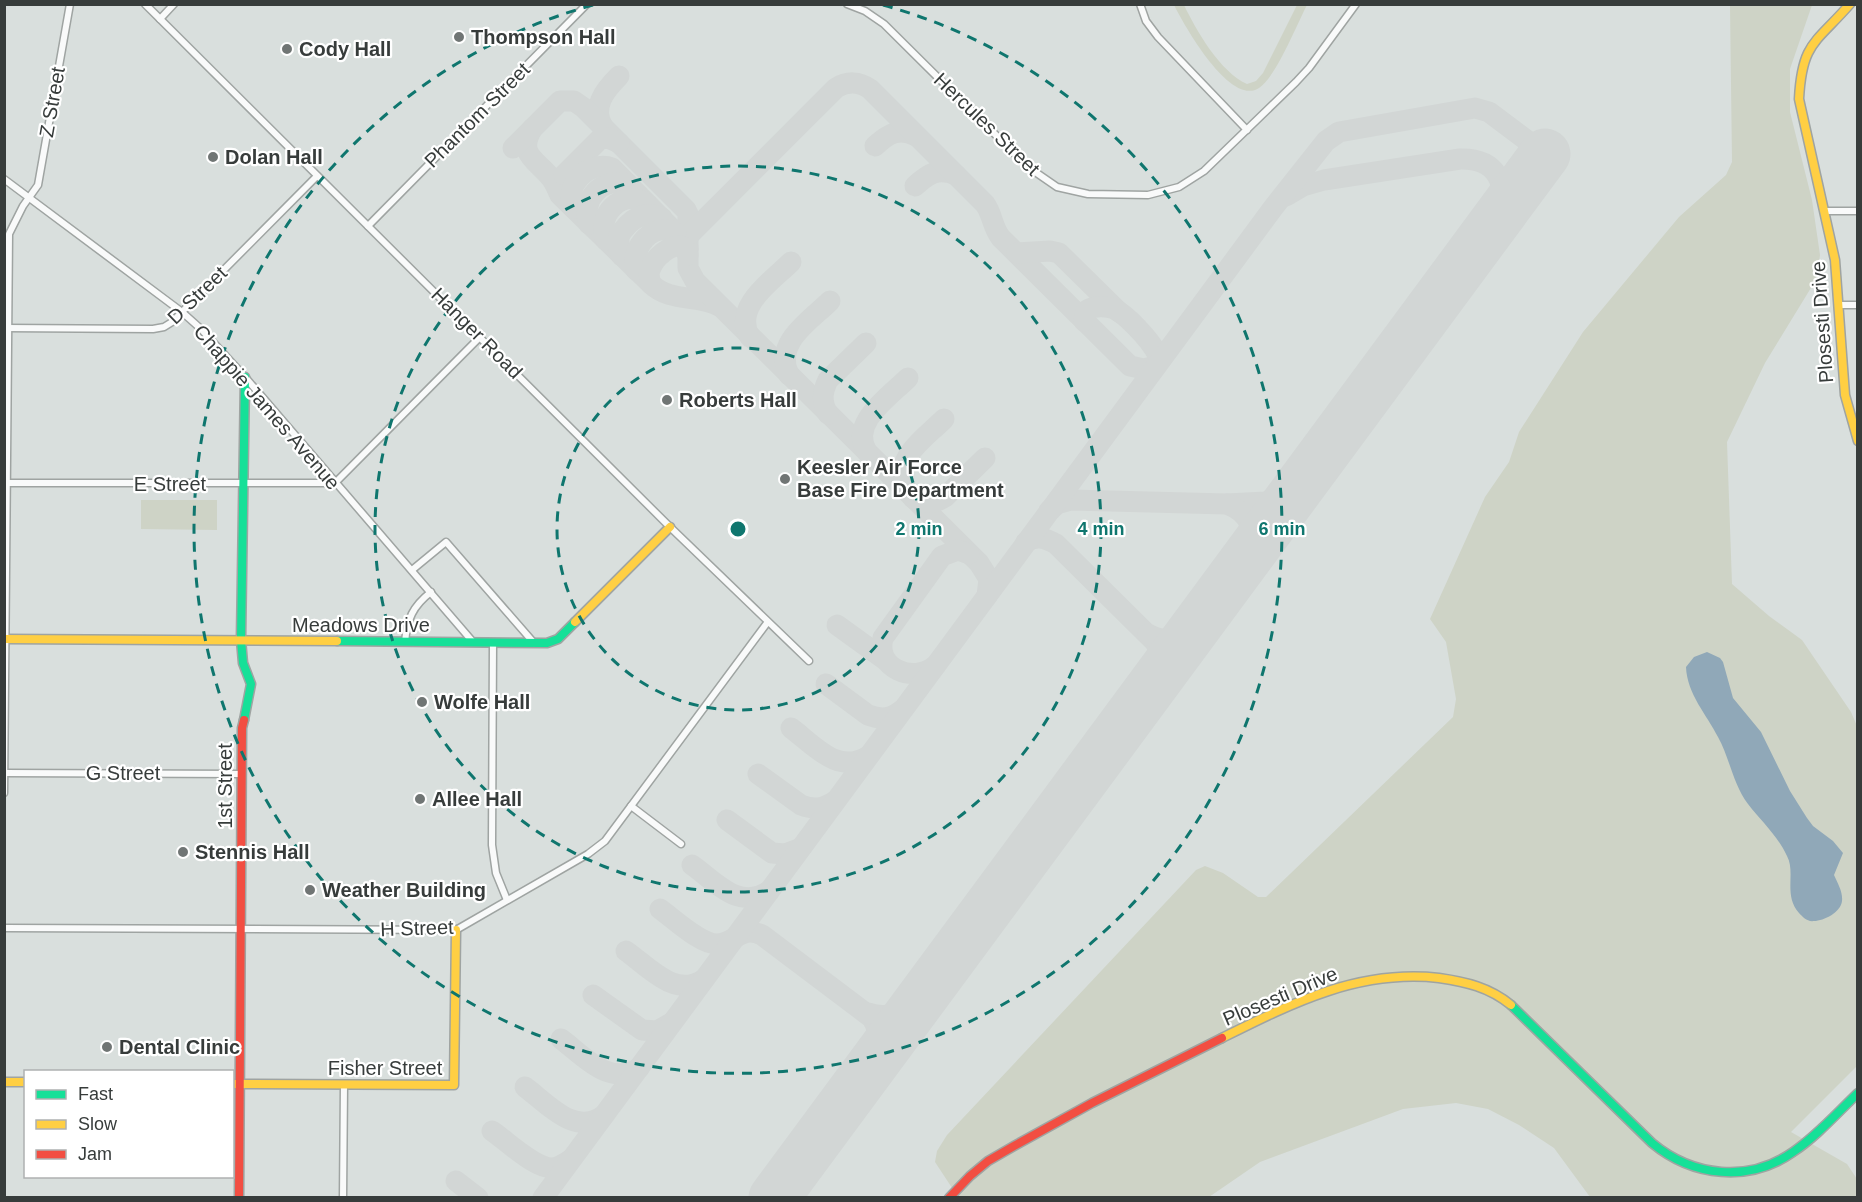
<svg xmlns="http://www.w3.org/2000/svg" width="1862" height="1202" font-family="Arial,sans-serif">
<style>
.green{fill:#ced3c6}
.water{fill:#90a8b8}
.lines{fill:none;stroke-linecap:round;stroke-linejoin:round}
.taxiway{stroke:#d2d6d5;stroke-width:21}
.runway{stroke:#d2d6d5;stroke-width:51}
.street-casing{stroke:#9fa4a2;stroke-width:9}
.fast-casing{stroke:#9fa4a2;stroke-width:11}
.slow-casing{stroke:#9fa4a2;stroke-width:11}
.jam-casing{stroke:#9fa4a2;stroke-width:11}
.street{stroke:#f9fafa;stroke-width:6}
.fast{stroke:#16e098;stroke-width:8}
.slow{stroke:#ffcf43;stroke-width:8}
.jam{stroke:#f24e42;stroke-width:8}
.ring{fill:none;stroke:#0f766e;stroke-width:3;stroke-dasharray:10 8}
.poi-dot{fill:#707574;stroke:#fff;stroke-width:2}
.labels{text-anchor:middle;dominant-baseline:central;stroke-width:4.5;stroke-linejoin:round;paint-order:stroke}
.poi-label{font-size:20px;font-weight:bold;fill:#373c3b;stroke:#fff;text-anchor:start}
.street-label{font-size:20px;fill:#373c3b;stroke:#fff}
.centre{fill:#0f766e;stroke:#fff;stroke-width:3}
.ring-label{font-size:18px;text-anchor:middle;font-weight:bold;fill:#0f766e;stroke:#fff;stroke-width:4.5;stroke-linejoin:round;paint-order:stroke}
</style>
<rect width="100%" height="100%" fill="#d9dfdd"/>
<g class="green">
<path d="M1174,5H1184C1196,30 1220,72 1247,84L1256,81L1263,73L1297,5H1307C1297,24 1276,77 1259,88C1230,107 1184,25 1174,5Z"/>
<polygon points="1730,5 1812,5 1790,69 1790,112 1812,200 1820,255 1817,278 1765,363 1727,442 1732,584 1769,616 1802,640 1851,712 1857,726 1857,1066 1791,1132 1847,1164 1857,1179 1857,1197 1590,1197 1554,1148 1519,1125 1488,1109 1456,1103 1403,1109 1260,1162 1209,1197 958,1197 935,1162 937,1151 947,1135 1196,870 1205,866 1223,873 1258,897 1266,897 1453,717 1456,699 1446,642 1430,619 1485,497 1509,462 1519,432 1583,332 1679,217 1726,175 1732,162"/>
<polygon points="141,500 217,500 217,530 141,529"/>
</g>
<path class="water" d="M1707,652L1720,658L1723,662L1733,698L1761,732L1790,791L1807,818L1813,826L1833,841L1843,853L1834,875C1838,884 1843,892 1842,901C1841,912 1824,921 1814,921C1807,922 1803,917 1799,913C1783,895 1796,873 1787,856C1778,836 1761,821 1748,804C1733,784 1730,759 1718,737C1707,715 1687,694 1686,667L1694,657Z"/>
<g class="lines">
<g class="taxiway">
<path d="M603,127C591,107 605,90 619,76"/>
<path d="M532,129C517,155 537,160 551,178C555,183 557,189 560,195L651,284C671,303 697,294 719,306"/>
<path d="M875,146C888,134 899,127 916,136"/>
<polyline points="513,148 560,101 574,101 584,108 686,210 688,214 688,268 695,281 979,563 989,579 987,596"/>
<polyline points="564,175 600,139 608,138 619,143"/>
<path d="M915,186C928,174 938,167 956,175"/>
<path d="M1286,196L1303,186L1324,180L1460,159C1496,158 1509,183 1499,215"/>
<path d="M574,208C562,187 589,159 612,168L679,236L688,249"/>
<path d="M589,224C581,198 602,177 628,184"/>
<path d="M688,236L836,88C847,81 859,81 870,89L985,204C993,215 992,227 1001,238L1130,366L1144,369L1156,366"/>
<path d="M606,240C595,215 623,187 647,204"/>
<polyline points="1017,253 1050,251 1059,253 1119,312"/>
<path d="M622,256L619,249V236C629,220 643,209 662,218"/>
<path d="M636,270C630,247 653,221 676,233"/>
<path d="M651,284C650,280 648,275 650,270C654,258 671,242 684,247L688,255"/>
<path d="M1084,321L1086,311C1093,305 1110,306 1118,311C1130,319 1159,348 1159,361"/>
<path d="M750,337C732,307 772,281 791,262"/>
<path d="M789,375C773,343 810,321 830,301"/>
<path d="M828,414C821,402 822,392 828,380L866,343"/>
<path d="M867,452C849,423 889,397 908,378"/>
<path d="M906,491C892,458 923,440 944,419"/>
<path d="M913,498C925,504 934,504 945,497L985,458"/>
<polyline points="1227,504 1266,502 1302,485"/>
<path d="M1049,511L1057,504L1071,500L1227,504C1254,515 1254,531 1249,557"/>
<path d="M1026,542C1037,535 1045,538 1056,544L1154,641C1163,654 1167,658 1161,673"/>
<polyline points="837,625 884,659"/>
<path d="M1148,634C1163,643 1176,639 1191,632"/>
<path d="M935,666C913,684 875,668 883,638L942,556L958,550L969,554"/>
<path d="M826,684L868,715C882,720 891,719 902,710"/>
<path d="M791,728C815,746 838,775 868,756"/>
<path d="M758,774L801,805C814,810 823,809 835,801"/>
<polyline points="727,820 772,853 785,854 801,848"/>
<path d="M692,865C716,882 739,911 769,891"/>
<path d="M660,909C674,919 700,944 717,944C736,943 741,925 762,935L872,1018C879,1031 883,1042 878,1056"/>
<path d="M626,951C650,968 676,999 704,979"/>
<polyline points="593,995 642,1030 657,1031 671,1023"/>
<path d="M868,1013C885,1019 900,1014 916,1005"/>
<path d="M561,1039C584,1056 609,1087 639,1068"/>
<path d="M525,1087C548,1104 575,1137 604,1115"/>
<path d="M492,1131C507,1141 535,1169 553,1168C560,1167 565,1163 570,1160"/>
<polyline points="456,1181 478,1198"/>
<polyline points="543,1198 1273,208 1326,141 1339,132 1475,108 1489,112 1545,154"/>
</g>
<polyline class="runway" points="774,1198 1545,154"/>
<defs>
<g id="street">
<polyline points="145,4 670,527 809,661"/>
<polyline points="847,4 865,11 884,24 1028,167 1057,187 1088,194 1148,195 1179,187 1204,171 1296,82 1309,68 1356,4"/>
<polyline points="1140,4 1146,21 1158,37 1247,130"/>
<polyline points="160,19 174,4"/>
<polyline points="4,179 182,312 201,329 245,377 473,642"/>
<polyline points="1825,211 1858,211"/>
<polyline points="368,226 587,4"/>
<polyline points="1840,305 1858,305"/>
<polyline points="5,328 153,329 164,327 172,322 317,176"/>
<polyline points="5,483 335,483 480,337"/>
<polyline points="412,570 446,542 534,643"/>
<path d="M405,642C407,619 413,606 431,592"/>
<polyline points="493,643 492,845 496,873 507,900"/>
<polyline points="4,773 242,774"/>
<polyline points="4,793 9,234 23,206 38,185 70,4"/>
<polyline points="631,806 681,844"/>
<polyline points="4,928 456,930 588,854 605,841 767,623"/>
<polyline points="343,1198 344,1084"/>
</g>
<g id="fast">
<polyline points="337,641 547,643 558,639 575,622"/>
<polyline points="244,720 251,684 243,663 241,640 245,377"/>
<path d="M1511,1005L1652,1143C1693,1177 1749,1183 1793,1152C1817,1136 1837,1113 1858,1093"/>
</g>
<g id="slow">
<path d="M1850,4C1816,43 1802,42 1799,99L1835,260L1845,395L1858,441"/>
<polyline points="575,622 670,527"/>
<polyline points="4,639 337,641"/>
<path d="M1222,1038C1292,1003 1359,969 1439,978C1466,982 1489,987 1511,1005"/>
<polyline points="4,1082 26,1082"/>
<polyline points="232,1084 454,1085 456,930"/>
</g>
<g id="jam">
<polyline points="239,1198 242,728 244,720"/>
<polyline points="949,1198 970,1176 988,1161 1014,1146 1092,1103 1222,1038"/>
</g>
</defs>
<use href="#street" class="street-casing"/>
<use href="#fast" class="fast-casing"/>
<use href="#slow" class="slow-casing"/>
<use href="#jam" class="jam-casing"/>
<use href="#street" class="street"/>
<use href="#fast" class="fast"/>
<use href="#slow" class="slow"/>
<use href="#jam" class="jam"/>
</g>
<g class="ring">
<circle cx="738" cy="529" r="181"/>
<circle cx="738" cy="529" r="363"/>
<path d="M883 5A544 544 0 1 1 593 5"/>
</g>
<g class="poi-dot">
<circle cx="459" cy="37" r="6"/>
<circle cx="287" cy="49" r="6"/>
<circle cx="213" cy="157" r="6"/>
<circle cx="667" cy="400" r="6"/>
<circle cx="785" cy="479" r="6"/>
<circle cx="422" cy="702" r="6"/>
<circle cx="420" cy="799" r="6"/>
<circle cx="183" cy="852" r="6"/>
<circle cx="310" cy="890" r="6"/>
<circle cx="107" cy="1047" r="6"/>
</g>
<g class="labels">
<g class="poi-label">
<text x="471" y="37">Thompson Hall</text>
<text x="299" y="49">Cody Hall</text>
<text x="225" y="157">Dolan Hall</text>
<text x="679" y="400">Roberts Hall</text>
<text x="797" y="467">Keesler Air Force<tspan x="797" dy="23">Base Fire Department</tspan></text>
<text x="434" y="702">Wolfe Hall</text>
<text x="432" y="799">Allee Hall</text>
<text x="195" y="852">Stennis Hall</text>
<text x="322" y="890">Weather Building</text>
<text x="119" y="1047">Dental Clinic</text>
</g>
<g class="street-label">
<text transform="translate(52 102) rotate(-80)">Z Street</text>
<text transform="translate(477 115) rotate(-45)">Phantom Street</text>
<text transform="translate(987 124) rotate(44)">Hercules Street</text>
<text transform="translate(197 295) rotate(-44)">D Street</text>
<text transform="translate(1822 322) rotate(-94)">Plosesti Drive</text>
<text transform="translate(477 333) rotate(45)">Hanger Road</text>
<text transform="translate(267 407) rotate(49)">Chappie James Avenue</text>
<text x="170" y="484">E Street</text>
<text x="361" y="625">Meadows Drive</text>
<text x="123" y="773">G Street</text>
<text transform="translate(225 786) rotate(-90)">1st Street</text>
<text transform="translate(417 928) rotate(-2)">H Street</text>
<text transform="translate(1280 996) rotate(-23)">Plosesti Drive</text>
<text x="385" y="1068">Fisher Street</text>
</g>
</g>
<circle cx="738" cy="529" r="9" class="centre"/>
<g class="ring-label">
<text x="919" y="535">2 min</text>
<text x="1101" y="535">4 min</text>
<text x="1282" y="535">6 min</text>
</g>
<rect width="1862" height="1202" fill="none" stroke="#373c3b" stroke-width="12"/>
<rect x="24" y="1070" width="210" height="108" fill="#ffffff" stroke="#afb1b1" stroke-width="1.5"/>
<rect x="36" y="1090" width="30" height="9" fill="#16e098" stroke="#afb1b1" stroke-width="1.5"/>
<text x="78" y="1100" font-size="18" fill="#373c3b">Fast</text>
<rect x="36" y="1120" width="30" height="9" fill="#ffcf43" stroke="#afb1b1" stroke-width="1.5"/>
<text x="78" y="1130" font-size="18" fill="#373c3b">Slow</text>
<rect x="36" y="1150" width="30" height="9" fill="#f24e42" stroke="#afb1b1" stroke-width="1.5"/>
<text x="78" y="1160" font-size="18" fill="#373c3b">Jam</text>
</svg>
